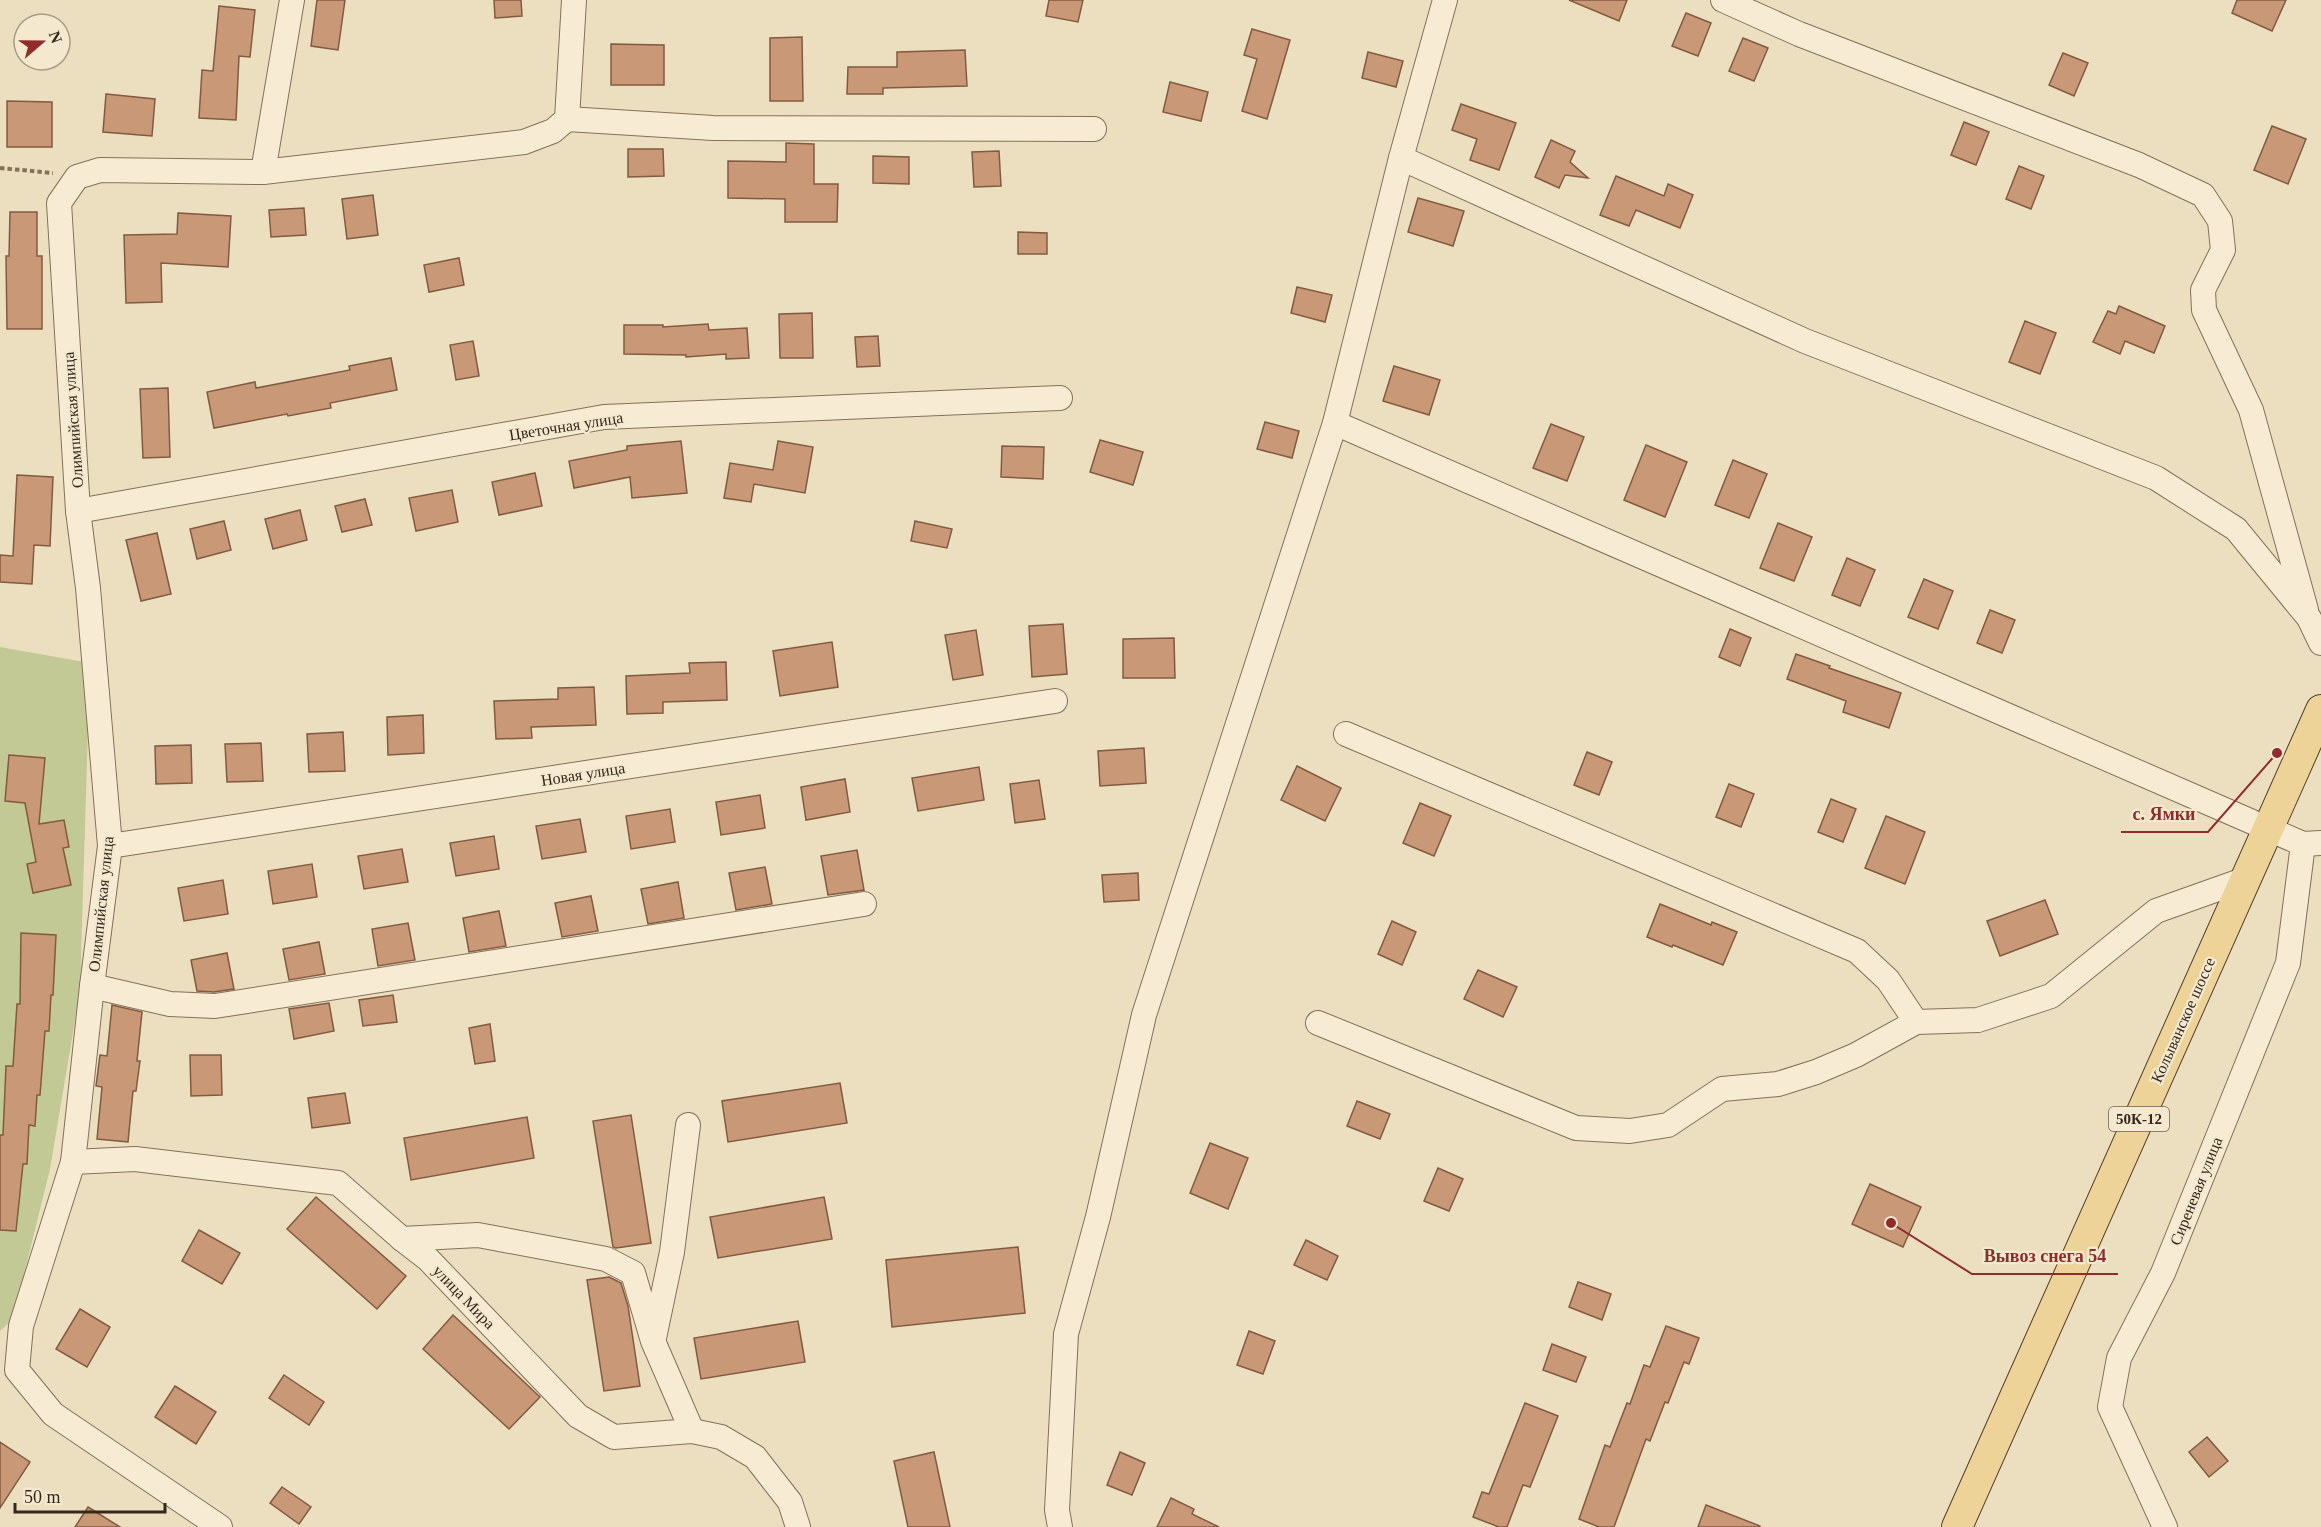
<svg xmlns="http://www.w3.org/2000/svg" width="2321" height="1527" font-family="Georgia,serif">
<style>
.green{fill:#c3c995}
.building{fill:#c99977;stroke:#825a40;stroke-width:1.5}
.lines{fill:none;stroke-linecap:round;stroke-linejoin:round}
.minor-casing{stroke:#847059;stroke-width:26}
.major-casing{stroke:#523e2d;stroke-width:32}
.path{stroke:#847059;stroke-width:4;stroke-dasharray:4.5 3;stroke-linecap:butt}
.minor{stroke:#f7ecd3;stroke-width:24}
.major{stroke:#eed398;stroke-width:30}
.labels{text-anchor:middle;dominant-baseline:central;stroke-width:4.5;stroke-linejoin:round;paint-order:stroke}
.shield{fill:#f4e9cf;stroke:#6e6252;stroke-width:1.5}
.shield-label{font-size:15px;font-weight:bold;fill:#34281d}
.street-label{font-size:16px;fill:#34281d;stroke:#f4e9cf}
.leader{fill:none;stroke:#912b2c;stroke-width:2}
.callout-dot{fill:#912b2c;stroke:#f4e9cf;stroke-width:2}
.callout-label{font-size:18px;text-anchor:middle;font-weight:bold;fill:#912b2c;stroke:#f4e9cf;stroke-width:4.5;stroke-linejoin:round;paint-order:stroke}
</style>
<rect width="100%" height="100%" fill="#ecdfc0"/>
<polygon class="green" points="0,647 90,663 80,991 50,1169 13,1319 0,1331"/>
<g class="building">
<polygon points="317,0 345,0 338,50 311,46"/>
<polygon points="494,0 521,0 522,16 495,18"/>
<polygon points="1049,0 1083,0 1078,22 1046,16"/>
<polygon points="1569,0 1627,0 1619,21"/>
<polygon points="2237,0 2286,0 2272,31 2232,13"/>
<polygon points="219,6 255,10 250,57 239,56 236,120 199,118 202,70 213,71"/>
<polygon points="1686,13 1711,23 1698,56 1672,46"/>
<polygon points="1252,29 1290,40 1267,119 1242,111 1257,59 1244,55"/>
<polygon points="802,37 803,101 770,101 770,38"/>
<polygon points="1743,38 1768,48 1754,81 1729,71"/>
<polygon points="611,44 664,45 664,85 611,85"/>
<polygon points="965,50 967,86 883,88 883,94 847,94 848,67 897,67 897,52"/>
<polygon points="1368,52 1403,61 1396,87 1362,78"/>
<polygon points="2063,53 2088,63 2074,96 2049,85"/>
<polygon points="1170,82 1208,92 1201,121 1163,112"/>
<polygon points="106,94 155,99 152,136 103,132"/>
<polygon points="7,101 52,102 52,147 7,147"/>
<polygon points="1461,104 1516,123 1499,170 1470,160 1477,139 1452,130"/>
<polygon points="1964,122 1989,132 1976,165 1951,155"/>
<polygon points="2272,126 2306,139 2288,184 2254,170"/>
<polygon points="1551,140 1575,151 1570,162 1588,178 1565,175 1559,188 1535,177"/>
<polygon points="786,143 814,144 814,184 838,184 837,222 785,222 785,199 728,198 728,161 786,162"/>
<polygon points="628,149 663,149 664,176 628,177"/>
<polygon points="999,151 1001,186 974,187 972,152"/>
<polygon points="873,156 909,157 909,184 873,183"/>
<polygon points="2019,166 2044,176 2031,209 2006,199"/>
<polygon points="1616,176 1664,196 1668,184 1693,195 1680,228 1636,210 1629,226 1600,215"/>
<polygon points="373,195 378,235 347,239 342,199"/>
<polygon points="1418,198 1464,211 1453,246 1408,232"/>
<polygon points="304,208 306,235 271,237 269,210"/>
<polygon points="10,212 37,212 37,256 42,256 42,329 7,329 6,256 9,256"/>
<polygon points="178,213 231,216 228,267 161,263 162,302 126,303 124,235 177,234"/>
<polygon points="1018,232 1047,233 1047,254 1018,254"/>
<polygon points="459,258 464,285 429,292 424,265"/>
<polygon points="1297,287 1332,295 1325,322 1291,313"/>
<polygon points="2119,306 2165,326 2154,353 2125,341 2120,354 2093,342 2108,311 2116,314"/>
<polygon points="812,313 813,358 780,358 779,314"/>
<polygon points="2025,321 2056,333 2040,374 2009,362"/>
<polygon points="708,324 709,330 747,328 749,358 726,359 726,354 686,357 686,355 624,354 624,325 663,325 663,327"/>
<polygon points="878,336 880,366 857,367 855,337"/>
<polygon points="473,341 479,376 456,380 450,345"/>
<polygon points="391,358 397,390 330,403 331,408 288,416 287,414 214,428 207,392 255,382 256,388 350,370 349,366"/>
<polygon points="1394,366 1440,380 1429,415 1383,401"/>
<polygon points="168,388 170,457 143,458 140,389"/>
<polygon points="1265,422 1299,431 1292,458 1257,449"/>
<polygon points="1551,424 1584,437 1567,481 1533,468"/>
<polygon points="1100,440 1143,452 1133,485 1090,472"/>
<polygon points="681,441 687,493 632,498 630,477 574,488 569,461 627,450 627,446"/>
<polygon points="778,441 813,447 805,493 754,484 751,502 724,498 730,463 773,470"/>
<polygon points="1646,445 1687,462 1665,517 1624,500"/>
<polygon points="1002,446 1044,447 1043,479 1001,477"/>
<polygon points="1733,460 1767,474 1749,518 1715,505"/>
<polygon points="535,473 542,506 499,515 492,482"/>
<polygon points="17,475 53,477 50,546 34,545 32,584 0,582 0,555 13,556"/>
<polygon points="452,490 458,522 416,531 409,498"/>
<polygon points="365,499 372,525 342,532 335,506"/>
<polygon points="300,510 307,540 273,549 265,519"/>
<polygon points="224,521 231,550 197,559 190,529"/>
<polygon points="915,521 952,529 947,548 911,541"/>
<polygon points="1778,523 1812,537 1794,581 1760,568"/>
<polygon points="157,533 171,594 141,601 126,540"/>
<polygon points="1847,558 1875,570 1860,606 1832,595"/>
<polygon points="1924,579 1953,591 1938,629 1908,617"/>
<polygon points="1990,610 2015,620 2002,653 1977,643"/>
<polygon points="1063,624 1067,674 1032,677 1029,626"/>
<polygon points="1730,629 1751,638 1740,666 1719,657"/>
<polygon points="976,630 983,675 953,680 945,635"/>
<polygon points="1174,638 1175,678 1123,678 1123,639"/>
<polygon points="832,642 838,687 780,696 773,651"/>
<polygon points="1796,654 1830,666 1829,668 1901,693 1889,728 1843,712 1846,701 1787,679"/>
<polygon points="726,662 727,700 663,702 663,713 627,714 626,676 690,673 689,663"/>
<polygon points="594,687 596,725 531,727 532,738 496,739 494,701 558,699 558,688"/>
<polygon points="423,715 424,753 388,755 387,717"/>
<polygon points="343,732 345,771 309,772 307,734"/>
<polygon points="261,743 263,781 227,782 225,744"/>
<polygon points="191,745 192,783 156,784 155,746"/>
<polygon points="1144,748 1146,783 1100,786 1098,751"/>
<polygon points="1587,752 1612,762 1599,795 1574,785"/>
<polygon points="9,755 45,758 39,824 64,820 69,847 63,848 71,885 33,893 27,864 36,862 25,803 5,801"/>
<polygon points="1297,766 1341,788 1325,821 1281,800"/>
<polygon points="979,767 984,800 918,811 912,778"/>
<polygon points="845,779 850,812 806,820 801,787"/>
<polygon points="1039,780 1045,819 1015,823 1010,784"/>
<polygon points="1729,784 1754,794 1741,827 1716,817"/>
<polygon points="760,795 765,828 721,835 716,802"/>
<polygon points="1831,799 1856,809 1843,842 1818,832"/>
<polygon points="1420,803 1451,816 1434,856 1403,843"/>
<polygon points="670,809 675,842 631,849 626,816"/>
<polygon points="1886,816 1925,832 1905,884 1865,868"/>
<polygon points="580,819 586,852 542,859 536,826"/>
<polygon points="494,836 499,869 456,876 450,843"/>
<polygon points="402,849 408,882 364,889 358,856"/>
<polygon points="857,850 864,890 828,895 821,856"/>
<polygon points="312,864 317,897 273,904 268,871"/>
<polygon points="765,867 772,904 736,910 729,873"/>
<polygon points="1138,873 1139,900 1104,902 1102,875"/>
<polygon points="223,880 228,914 184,921 178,888"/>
<polygon points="678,882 684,918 648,924 641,889"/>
<polygon points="591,896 598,931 562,937 555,903"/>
<polygon points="2045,900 2058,934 2000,956 1987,921"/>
<polygon points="1660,904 1711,925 1712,922 1737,932 1723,965 1673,945 1672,947 1647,937"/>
<polygon points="499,911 506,946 469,952 463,918"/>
<polygon points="1392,921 1416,932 1402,965 1378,954"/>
<polygon points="408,923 415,960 378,966 372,929"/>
<polygon points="21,933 56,935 53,995 51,995 49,1031 45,1031 40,1095 37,1095 35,1126 29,1125 27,1164 23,1164 16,1231 0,1230 0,1135 3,1135 6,1066 13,1066 17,1004 20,1004"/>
<polygon points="319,942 325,974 289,980 283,949"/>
<polygon points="227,953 234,989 214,992 197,991 191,960"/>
<polygon points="1478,970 1517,987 1503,1017 1464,999"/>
<polygon points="393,995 397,1022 363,1026 359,1000"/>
<polygon points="329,1003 334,1031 294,1039 289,1009"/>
<polygon points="112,1005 142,1012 137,1061 140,1061 136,1091 133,1091 128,1142 97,1139 102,1087 96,1086 100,1055 107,1056"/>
<polygon points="490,1024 495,1061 475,1064 469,1028"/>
<polygon points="190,1055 221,1055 222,1095 191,1096"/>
<polygon points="840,1083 847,1123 728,1142 722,1101"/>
<polygon points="345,1093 350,1123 312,1128 308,1098"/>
<polygon points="1357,1101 1390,1114 1380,1139 1347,1126"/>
<polygon points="631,1115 651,1243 616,1248 613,1247 593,1121"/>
<polygon points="527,1117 534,1158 411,1180 404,1138"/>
<polygon points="1210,1143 1248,1158 1228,1209 1190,1193"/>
<polygon points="1438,1168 1463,1179 1449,1211 1424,1201"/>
<polygon points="1870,1184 1921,1207 1903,1247 1852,1224"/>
<polygon points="316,1197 406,1276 377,1309 287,1229"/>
<polygon points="824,1197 832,1239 718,1258 710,1217"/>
<polygon points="199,1230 240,1253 222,1284 182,1261"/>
<polygon points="1306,1240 1338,1256 1327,1280 1294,1265"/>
<polygon points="1018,1247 1025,1313 892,1327 886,1260"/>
<polygon points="609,1277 621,1283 628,1306 640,1386 604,1391 587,1280"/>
<polygon points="1578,1282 1611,1294 1602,1320 1569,1307"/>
<polygon points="80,1309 110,1327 87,1367 56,1349"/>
<polygon points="453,1315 540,1397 509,1429 423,1349"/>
<polygon points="798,1321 805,1362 701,1379 694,1338"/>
<polygon points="1666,1326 1699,1338 1689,1364 1684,1362 1668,1403 1665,1402 1650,1441 1646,1439 1614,1527 1599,1527 1579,1519 1605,1445 1610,1447 1627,1403 1630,1404 1644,1365 1650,1367"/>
<polygon points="1249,1331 1275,1341 1263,1374 1237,1365"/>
<polygon points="1552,1344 1586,1357 1576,1382 1543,1370"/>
<polygon points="284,1375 324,1402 309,1425 269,1398"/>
<polygon points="175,1386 216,1412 196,1444 155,1417"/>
<polygon points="1525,1403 1558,1416 1530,1487 1523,1485 1507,1527 1499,1527 1473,1517 1482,1492 1489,1494"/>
<polygon points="2207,1437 2228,1461 2209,1477 2189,1452"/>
<polygon points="0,1442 30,1462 0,1508"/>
<polygon points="934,1452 950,1527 908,1527 894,1461"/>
<polygon points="1120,1452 1145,1463 1132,1495 1107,1485"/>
<polygon points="282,1487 311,1507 299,1524 270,1503"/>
<polygon points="1171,1498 1194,1509 1192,1514 1219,1527 1157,1527"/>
<polygon points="1706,1505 1760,1526 1760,1527 1698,1527"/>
<polygon points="88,1507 120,1527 75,1527"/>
</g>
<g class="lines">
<defs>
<g id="minor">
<polyline points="1723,0 1799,34 2139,165 2203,195 2220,221 2223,250 2203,290 2204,310 2251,410 2306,610"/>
<polyline points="567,119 574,0"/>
<polyline points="1401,158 1805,341 2156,478 2236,529 2309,618 2321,643"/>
<polyline points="263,172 292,0"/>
<polyline points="1335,423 2303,844 2321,843"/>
<polyline points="78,511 604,417 1060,398"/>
<polyline points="1346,734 1857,951 1888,980 1916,1022 1978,1020 2051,996 2156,911 2246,879"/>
<polyline points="110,846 1055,701"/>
<polyline points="92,986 170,1004 215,1006 864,904"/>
<polyline points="1318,1023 1576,1128 1630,1131 1668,1125 1722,1089 1778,1084 1816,1072 1856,1055 1916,1022"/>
<polyline points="73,1162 135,1159 338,1183 402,1239 428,1259 578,1416 614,1437 692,1431 721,1437 755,1457 790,1502 798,1527"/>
<polyline points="402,1239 478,1235 606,1259 633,1273 653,1341 692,1431"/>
<polyline points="654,1338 672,1252 688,1125"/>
<polyline points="220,1527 53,1414 17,1370 21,1326 73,1162 92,986 110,846 88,588 78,511 59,203 77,177 100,170 263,172 524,142 553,131 567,119 713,128 1094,129"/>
<polyline points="1060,1527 1057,1510 1066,1334 1098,1217 1144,1015 1335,423 1401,158 1445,0"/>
<polyline points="2165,1527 2110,1407 2119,1358 2163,1273 2288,963 2303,844"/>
</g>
<polyline id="major" points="1957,1527 2321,710"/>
</defs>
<use href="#minor" class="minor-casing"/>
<use href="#major" class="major-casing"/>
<polyline class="path" points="0,168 53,173"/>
<use href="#minor" class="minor"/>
<use href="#major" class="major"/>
</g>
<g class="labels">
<rect class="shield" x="2109" y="1107" width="60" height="24" rx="4.5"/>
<g class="shield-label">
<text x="2139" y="1119">50К-12</text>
</g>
<g class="street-label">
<text transform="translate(73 420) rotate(-94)">Олимпийская улица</text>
<text transform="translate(566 426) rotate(-9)">Цветочная улица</text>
<text transform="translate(583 774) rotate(-9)">Новая улица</text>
<text transform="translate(101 904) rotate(-84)">Олимпийская улица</text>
<text transform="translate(2183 1020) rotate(-66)">Колыванское шоссе</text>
<text transform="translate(2196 1191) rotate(-68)">Сиреневая улица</text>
<text transform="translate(464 1297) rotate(46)">улица Мира</text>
</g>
</g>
<path class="leader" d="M2277 753L2208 832H2121M1891 1223L1972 1274H2118"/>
<g class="callout-dot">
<circle cx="2277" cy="753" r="6"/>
<circle cx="1891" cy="1223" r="6"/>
</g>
<g class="callout-label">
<text x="2164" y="820">с. Ямки</text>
<text x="2045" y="1262">Вывоз снега 54</text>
</g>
<g transform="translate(42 42) rotate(70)"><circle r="28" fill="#f4e9cf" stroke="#a79c88" stroke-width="1.5"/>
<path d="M0-4.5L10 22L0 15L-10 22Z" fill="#912b2c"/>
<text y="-9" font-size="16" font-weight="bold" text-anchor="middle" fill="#34281d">N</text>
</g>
<path d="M15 1503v9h150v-9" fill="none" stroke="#34281d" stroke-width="3"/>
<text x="24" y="1503" font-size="18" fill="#34281d" stroke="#f4e9cf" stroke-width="4.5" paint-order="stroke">50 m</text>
</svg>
